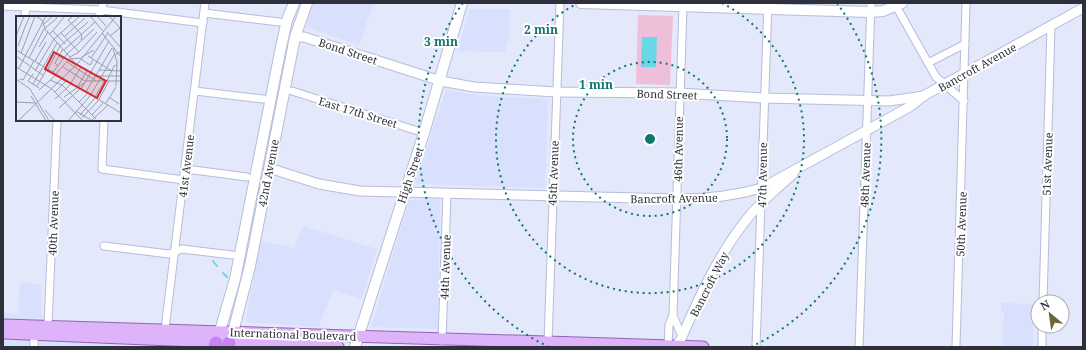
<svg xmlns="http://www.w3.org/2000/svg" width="1086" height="350" font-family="'Noto Serif',serif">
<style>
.built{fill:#d9e0fe}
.green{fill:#efbed8}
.water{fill:#69d8e6}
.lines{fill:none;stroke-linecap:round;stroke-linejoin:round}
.stream{stroke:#69d8e6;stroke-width:2}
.minor-casing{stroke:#b7bddb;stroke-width:9}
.tertiary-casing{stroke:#b7bddb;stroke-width:11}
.secondary-casing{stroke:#b7bddb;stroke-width:12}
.primary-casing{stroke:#9265b5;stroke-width:13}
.motorway-casing{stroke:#9265b5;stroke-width:15}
.minor{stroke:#fff;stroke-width:7}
.tertiary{stroke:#fff;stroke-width:9}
.secondary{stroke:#fff;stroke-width:10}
.primary{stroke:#deb3fa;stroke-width:11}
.motorway{stroke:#c881f6;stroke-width:13}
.ring{fill:none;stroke:#0f766e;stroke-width:2;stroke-dasharray:2 4}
.labels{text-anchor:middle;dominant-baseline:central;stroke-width:4;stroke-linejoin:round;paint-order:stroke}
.street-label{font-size:11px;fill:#2e313c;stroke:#fff}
.inset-road{fill:none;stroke:#9b9fae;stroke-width:1}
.view{fill:#d62828;fill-opacity:0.15;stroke:#d62828;stroke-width:2}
.inset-edge{fill:none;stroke:#2e313c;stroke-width:2}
.centre{fill:#0f766e;stroke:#fff;stroke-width:2}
.ring-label{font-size:12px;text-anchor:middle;font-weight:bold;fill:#0f766e;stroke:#fff;stroke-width:4;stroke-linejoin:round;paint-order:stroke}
</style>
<rect width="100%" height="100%" fill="#e3e8fa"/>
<g class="built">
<polygon points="313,3 373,3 359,45 306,27"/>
<polygon points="470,9 510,9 509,41 507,42 505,52 457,51"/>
<polygon points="446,90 482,96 548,99 545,188 415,184"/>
<polygon points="440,199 438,329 371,327 409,200"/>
<polygon points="303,226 377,249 362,299 333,290 319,327 246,322 260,241 294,248"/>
<polygon points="20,282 41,285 42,340 120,344 120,347 3,347 3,313 18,314"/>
<polygon points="1001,303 1034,304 1033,347 1002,347 1004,312 1001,312"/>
</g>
<polygon class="green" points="638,15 673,16 670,85 636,84"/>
<polygon class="water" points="642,37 657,37 656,67 641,67"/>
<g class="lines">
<g class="stream">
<polyline points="213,261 217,266"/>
<polyline points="223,273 227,277"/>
</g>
<defs>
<g id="minor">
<polyline points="3,6 101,10 203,23"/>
<polyline points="896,6 936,77 964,101"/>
<polyline points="204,13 279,22"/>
<polyline points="25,17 26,3"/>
<polyline points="99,17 103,3"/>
<polyline points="928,63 965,44"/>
<polyline points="195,91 263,99"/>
<polyline points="292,91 424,133"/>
<polyline points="104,120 102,169 184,180"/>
<polyline points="186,169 247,177"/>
<polyline points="104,246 169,254 182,249 232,255"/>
<polyline points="1043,302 1051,26"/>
<polyline points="48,325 57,120"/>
<polyline points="165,329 205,3"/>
<polyline points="682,336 673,316 683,6"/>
<polyline points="442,341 447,193"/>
<polyline points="548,342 560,3"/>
<polyline points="668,346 669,325 673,316"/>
<polyline points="34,347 34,334"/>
<polyline points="756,347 768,3"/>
<polyline points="859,347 871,3"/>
<polyline points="956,347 966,3"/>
<polyline points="1042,347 1042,326"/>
</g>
<g id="tertiary">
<polyline points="295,37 304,37 441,81 474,87 556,92 679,93 764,98 889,101 924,96"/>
<path d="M269,168L319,184L360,191L677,199C706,199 734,196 762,188L911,106L925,95L1083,8"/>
<path d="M675,347L681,339C700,295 720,251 751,214C763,200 779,187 793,174"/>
</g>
<g id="secondary">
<polyline points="581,3 870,12 883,11 902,3"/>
<polyline points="218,338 235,279 280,52 287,20 294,3"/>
<polyline points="231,340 250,266 295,37 307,3"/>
<polyline points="355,347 424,133 462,3"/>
</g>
<g id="primary">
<path d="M3,325C236,332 469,341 703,347"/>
<polyline points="3,333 338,347"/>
</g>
<g id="motorway">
<polyline points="215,347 216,343"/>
<polyline points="228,347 229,343"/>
</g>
</defs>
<use href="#minor" class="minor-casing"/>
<use href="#tertiary" class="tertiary-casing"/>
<use href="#secondary" class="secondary-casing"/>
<use href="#primary" class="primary-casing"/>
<use href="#motorway" class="motorway-casing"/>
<use href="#minor" class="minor"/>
<use href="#tertiary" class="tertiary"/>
<use href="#secondary" class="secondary"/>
<use href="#primary" class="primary"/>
<use href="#motorway" class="motorway"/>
</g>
<g class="ring">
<circle cx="650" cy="139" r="77"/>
<path d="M722 3A154 154 0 1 1 578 3"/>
<path d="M549 347A231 231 0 0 1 463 3M837 3A231 231 0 0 1 751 347"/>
</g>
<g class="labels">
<g class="street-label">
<text transform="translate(348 51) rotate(18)">Bond Street</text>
<text transform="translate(977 67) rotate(-29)">Bancroft Avenue</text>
<text transform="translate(667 94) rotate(2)">Bond Street</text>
<text transform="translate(358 112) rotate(17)">East 17th Street</text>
<text transform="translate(678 149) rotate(-89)">46th Avenue</text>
<text transform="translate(1047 164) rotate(-88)">51st Avenue</text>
<text transform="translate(186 166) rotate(-83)">41st Avenue</text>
<text transform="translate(268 173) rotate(-79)">42nd Avenue</text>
<text transform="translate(553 173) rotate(-88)">45th Avenue</text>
<text transform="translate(410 175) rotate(-71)">High Street</text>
<text transform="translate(762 175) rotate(-89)">47th Avenue</text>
<text transform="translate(865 175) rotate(-88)">48th Avenue</text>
<text transform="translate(674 198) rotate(-1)">Bancroft Avenue</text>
<text transform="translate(53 223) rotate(-88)">40th Avenue</text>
<text transform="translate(961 224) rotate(-88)">50th Avenue</text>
<text transform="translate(445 267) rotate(-88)">44th Avenue</text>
<text transform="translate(709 284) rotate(-63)">Bancroft Way</text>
<text transform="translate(293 334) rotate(2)">International Boulevard</text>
</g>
</g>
<g transform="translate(16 16)">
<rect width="105" height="105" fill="#e3e8fa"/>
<path class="inset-road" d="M20,0L26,4L29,13L37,22M57,0L52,4L66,19L65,24M74,0L87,15M81,0L90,10M93,0L105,13M28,8L37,0M9,11L14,0M37,15L49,28M91,16L105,32M45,17L63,36M86,17L105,41M34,18L49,0M0,20L8,0M49,20L69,2M94,20L104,12M36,21L60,48L80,60H105M2,30L9,11M23,31L32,16M97,32L101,46L100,70M0,34L105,97M48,34L79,6M36,35L47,43M5,37L19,0M0,40L28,60M72,40L96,55M54,41L63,36L81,16M66,41L78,34M13,42L28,13L41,2L40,0M75,42L92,17M65,43L74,49L77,44M19,45L30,26M51,46L80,65M42,50L39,47L47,33M0,51L36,73L67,105M47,51L69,65H105M3,52L30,0M32,53L44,30L72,6M83,54L96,32M83,54L105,55M19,55L38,23L64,0M37,56L51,38L78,13M17,58L12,65L23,72M40,58L53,43L66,42M0,63L14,73L33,105M4,63L7,64L18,45M34,64L46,69M91,65L98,50L101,49M55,67L65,51M17,68L41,27M46,69L80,103M21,70L31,53M62,70L71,55M65,73L93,25M23,74L40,59M39,76L50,65M70,76L83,54M15,80L30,105M48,81L68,67M79,81L88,66M93,81L103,88M39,83L55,68M0,86L19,87M63,86L72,77M90,87L100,71M43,92L64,73M29,94L39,105M60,95L75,104M64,99L79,82M76,99L87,87M66,102L82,85L93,65M2,105L63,46L100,0M52,105L74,80L98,39L105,36M75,105L92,89"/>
<path class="view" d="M38,36L90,65L81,82L29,53Z"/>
<rect width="105" height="105" class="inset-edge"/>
</g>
<circle cx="650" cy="139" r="6" class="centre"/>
<g class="ring-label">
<text x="541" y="34">2 min</text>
<text x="441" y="46">3 min</text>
<text x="596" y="89">1 min</text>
</g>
<rect width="1086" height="350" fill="none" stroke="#2e313c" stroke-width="8"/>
<g transform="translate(1050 314) rotate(331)"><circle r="19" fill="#ffffff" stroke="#abadb1"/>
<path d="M0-3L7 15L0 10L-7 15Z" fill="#6d6733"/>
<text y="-6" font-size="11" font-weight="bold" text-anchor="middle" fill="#2e313c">N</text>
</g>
</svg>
